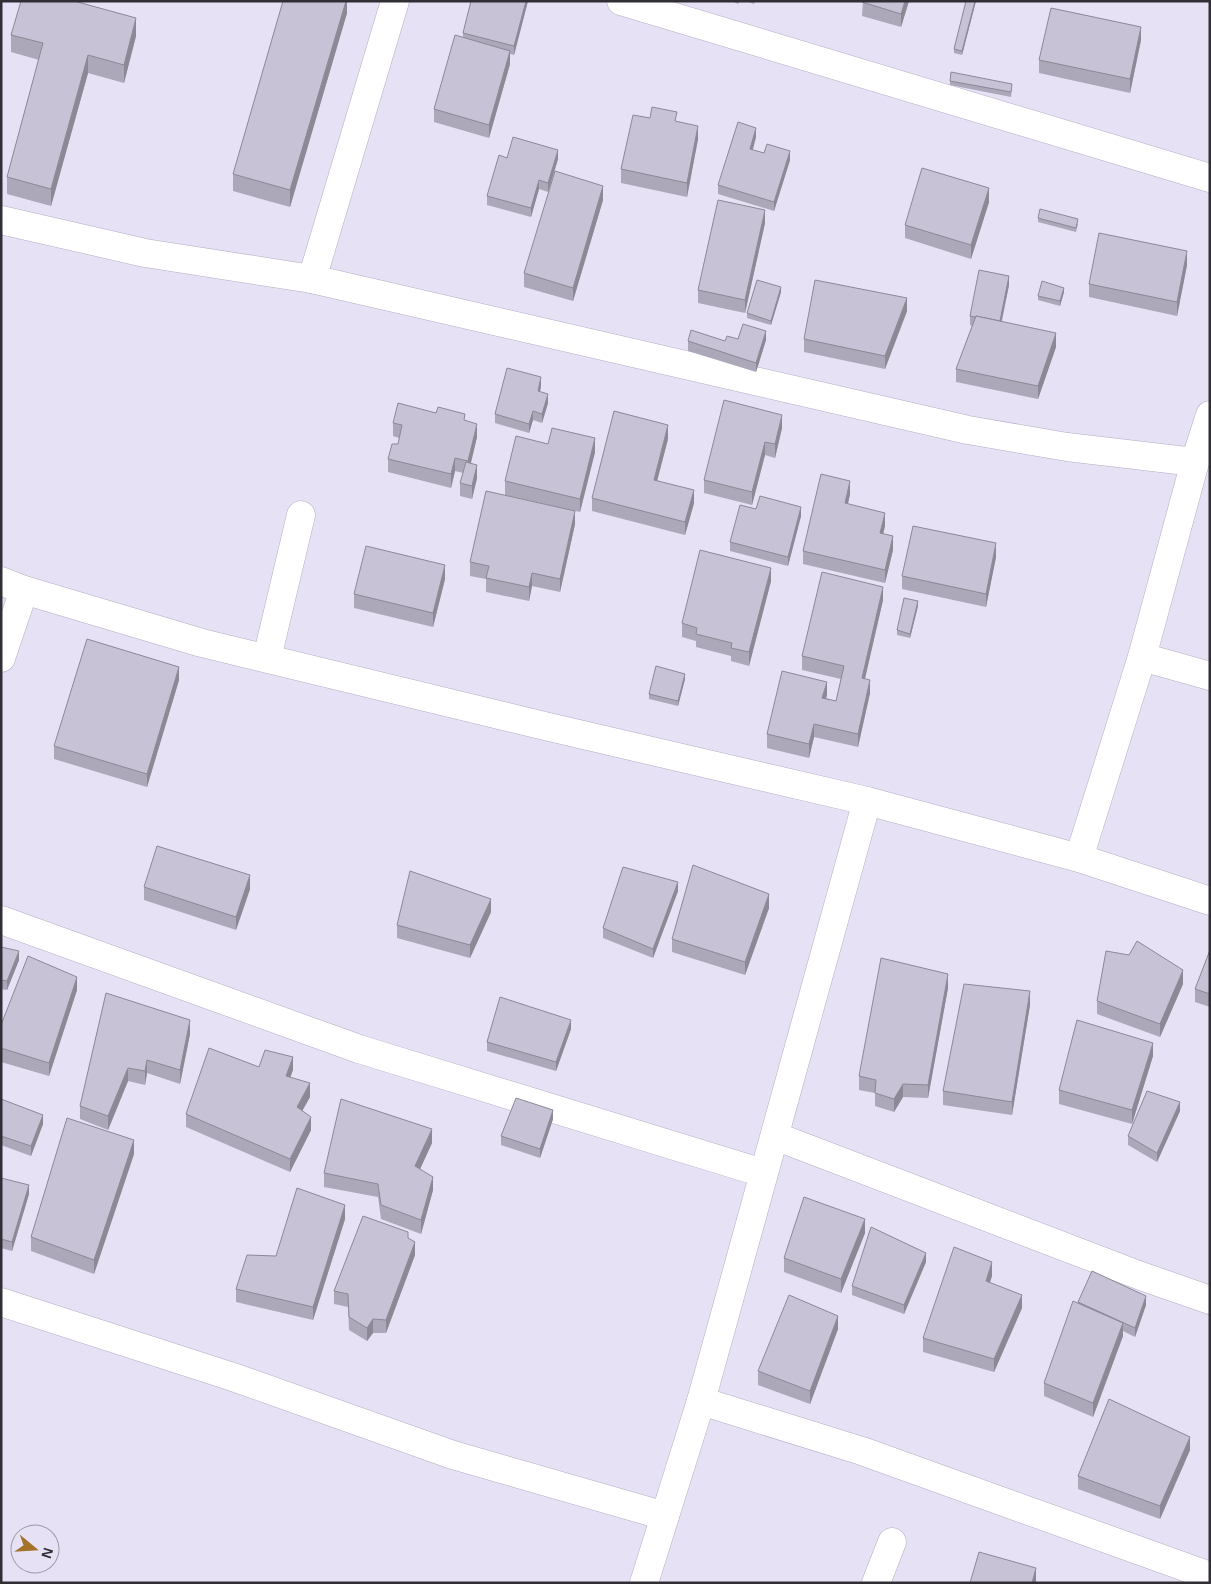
<svg xmlns="http://www.w3.org/2000/svg" width="1211" height="1584" font-family="Helvetica,sans-serif">
<style>
.lines{fill:none;stroke-linecap:round;stroke-linejoin:round}
.minor-casing{stroke:#b3adc2;stroke-width:29}
.minor{stroke:#fff;stroke-width:28}
.wall{fill:#aca7b9}
.shaded-wall{fill:#8c8896}
.building{fill:#c8c2d7;stroke:#8c8896}
</style>
<rect width="100%" height="100%" fill="#e7e1f6"/>
<g class="lines">
<defs>
<g id="minor">
<polyline points="621,1 1210,178"/>
<polyline points="1,220 145,253 312,279 968,430 1067,447 1195,462"/>
<polyline points="312,279 395,1"/>
<polyline points="1,581 24,590 202,643 549,727 867,801 1079,858 1210,901"/>
<polyline points="1142,657 1210,676"/>
<polyline points="1,658 24,590"/>
<polyline points="267,658 301,515"/>
<polyline points="1079,858 1142,657 1195,462 1210,415"/>
<polyline points="1,920 359,1049 763,1173"/>
<polyline points="775,1136 1141,1276 1210,1300"/>
<polyline points="1,1302 233,1377 453,1455 665,1516"/>
<polyline points="701,1401 862,1451 1210,1576"/>
<polyline points="644,1583 701,1401 867,801"/>
<polyline points="876,1583 892,1542"/>
</g>
</defs>
<use href="#minor" class="minor-casing"/>
<use href="#minor" class="minor"/>
</g>
<g class="wall">
<polygon points="347,1 347,13 290,207 233,191 233,174"/>
<polygon points="471,1 528,1 514,55 510,54 510,64 489,138 434,122 434,109 463,37 463,33"/>
<polygon points="732,1 740,1 738,4"/>
<polygon points="746,1 755,1 754,4"/>
<polygon points="863,1 909,1 901,27 862,16"/>
<polygon points="966,1 976,1 962,55 954,53 954,49"/>
<polygon points="11,35 136,36 124,83 88,73 51,206 7,194 7,177 39,60 11,52"/>
<polygon points="1141,40 1130,93 1039,73 1039,60"/>
<polygon points="950,81 1012,88 1011,97 950,85"/>
<polygon points="650,118 677,122 698,139 687,197 621,183 621,169"/>
<polygon points="756,137 753,150 790,160 774,211 718,194 718,185"/>
<polygon points="507,158 558,159 548,192 539,189 531,217 487,205 487,196"/>
<polygon points="603,200 573,301 524,287 524,273"/>
<polygon points="989,202 971,259 905,238 905,225"/>
<polygon points="1038,218 1078,224 1076,232 1038,222"/>
<polygon points="765,223 745,313 698,303 698,290"/>
<polygon points="1187,265 1177,316 1089,297 1089,284"/>
<polygon points="1009,285 1002,321 1056,347 1038,399 956,382 956,369 972,326 970,325 970,316"/>
<polygon points="781,292 771,325 747,318 747,313"/>
<polygon points="1064,292 1060,306 1038,300 1038,296"/>
<polygon points="907,311 885,369 804,352 804,339"/>
<polygon points="738,339 766,340 756,372 688,351 688,341 725,341"/>
<polygon points="541,386 540,392 548,403 542,423 533,420 529,433 495,423 495,414"/>
<polygon points="465,421 477,437 471,463 477,478 472,499 460,496 460,483 463,473 455,471 451,488 388,472 388,459 398,444 399,438 393,436 393,423"/>
<polygon points="782,428 775,458 765,455 752,505 704,493 704,480"/>
<polygon points="668,439 657,480 694,503 685,535 592,511 592,498"/>
<polygon points="548,444 595,452 580,512 505,495 505,481"/>
<polygon points="850,494 848,504 885,526 883,534 893,550 885,583 803,564 803,551"/>
<polygon points="756,509 801,516 788,566 730,551 730,542"/>
<polygon points="575,524 560,592 532,586 529,601 486,592 486,579 470,576 470,562"/>
<polygon points="996,557 986,607 902,589 902,576"/>
<polygon points="445,579 433,627 354,608 354,594"/>
<polygon points="771,581 749,666 731,661 731,656 696,647 696,641 682,637 682,623"/>
<polygon points="883,600 865,679 870,693 858,747 814,737 809,758 767,748 767,734 827,695 826,698 836,701 841,679 802,670 802,656"/>
<polygon points="918,606 910,638 897,635 897,630"/>
<polygon points="685,679 678,706 649,699 649,694"/>
<polygon points="179,680 147,787 54,759 54,746"/>
<polygon points="144,887 250,889 236,930 144,900"/>
<polygon points="678,891 653,958 603,938 603,928"/>
<polygon points="769,908 745,975 672,952 672,939"/>
<polygon points="491,912 470,958 397,938 397,925"/>
<polygon points="1,947 19,960 7,990 1,989"/>
<polygon points="1210,950 1210,1007 1195,1002 1195,989"/>
<polygon points="1183,984 1160,1037 1097,1014 1097,1001"/>
<polygon points="948,988 928,1098 903,1097 894,1112 875,1106 875,1093 859,1090 859,1076"/>
<polygon points="77,990 49,1076 1,1062 1,1025"/>
<polygon points="106,993 190,1034 180,1084 147,1073 145,1085 128,1081 108,1130 80,1119 80,1106"/>
<polygon points="1030,1005 1012,1115 943,1105 943,1091"/>
<polygon points="571,1029 556,1071 487,1051 487,1042"/>
<polygon points="1153,1056 1132,1124 1059,1104 1059,1090"/>
<polygon points="259,1067 293,1070 290,1077 310,1097 302,1111 311,1130 290,1172 186,1127 186,1114"/>
<polygon points="1,1099 43,1124 31,1156 1,1145"/>
<polygon points="1180,1111 1157,1162 1128,1145 1128,1136"/>
<polygon points="553,1119 540,1158 501,1145 501,1136"/>
<polygon points="432,1143 420,1169 433,1190 421,1234 381,1219 378,1197 324,1187 324,1173"/>
<polygon points="134,1154 94,1274 31,1251 31,1237"/>
<polygon points="1,1178 29,1194 12,1251 1,1248"/>
<polygon points="345,1219 313,1320 236,1302 236,1289 276,1256"/>
<polygon points="865,1233 841,1293 784,1272 784,1258"/>
<polygon points="408,1238 415,1255 386,1333 373,1333 367,1341 349,1330 348,1307 334,1304 334,1291"/>
<polygon points="926,1262 904,1314 852,1295 852,1286"/>
<polygon points="992,1276 990,1282 1022,1308 994,1372 923,1352 923,1338"/>
<polygon points="1078,1302 1146,1305 1135,1337 1123,1331 1123,1336 1093,1417 1044,1396 1044,1383"/>
<polygon points="838,1329 810,1404 758,1385 758,1371"/>
<polygon points="1190,1450 1160,1519 1078,1489 1078,1476"/>
</g>
<g class="shaded-wall">
<polygon points="346,1 347,1 347,13 290,207 290,190"/>
<polygon points="526,1 528,1 514,55 514,46"/>
<polygon points="905,1 909,1 901,27 901,14"/>
<polygon points="975,1 976,1 962,55 962,51"/>
<polygon points="136,18 136,36 124,83 124,65"/>
<polygon points="1141,27 1141,40 1130,93 1130,79"/>
<polygon points="510,51 510,64 489,138 489,125"/>
<polygon points="88,55 88,73 51,206 51,189"/>
<polygon points="698,126 698,139 687,197 687,183"/>
<polygon points="756,128 756,137 750,158 750,149"/>
<polygon points="558,150 558,159 548,192 548,183"/>
<polygon points="790,151 790,160 774,211 774,202"/>
<polygon points="539,180 539,189 531,217 531,208"/>
<polygon points="603,186 603,200 573,301 573,288"/>
<polygon points="989,188 989,202 971,259 971,245"/>
<polygon points="765,210 765,223 745,313 745,300"/>
<polygon points="1187,251 1187,265 1177,316 1177,302"/>
<polygon points="1009,276 1009,285 999,332 999,323"/>
<polygon points="781,287 781,292 771,325 771,321"/>
<polygon points="1064,288 1064,292 1060,306 1060,301"/>
<polygon points="907,298 907,311 885,369 885,356"/>
<polygon points="766,331 766,340 756,372 756,363"/>
<polygon points="1056,333 1056,347 1038,399 1038,386"/>
<polygon points="541,377 541,386 538,400 538,391"/>
<polygon points="548,394 548,403 542,423 542,414"/>
<polygon points="533,411 533,420 529,433 529,424"/>
<polygon points="782,415 782,428 775,458 775,444"/>
<polygon points="477,424 477,437 468,474 468,461"/>
<polygon points="668,425 668,439 654,493 654,480"/>
<polygon points="595,438 595,452 580,512 580,499"/>
<polygon points="765,442 765,455 752,505 752,492"/>
<polygon points="455,458 455,471 451,488 451,474"/>
<polygon points="477,465 477,478 472,499 472,486"/>
<polygon points="850,481 850,494 845,516 845,503"/>
<polygon points="694,490 694,503 685,535 685,522"/>
<polygon points="801,507 801,516 788,566 788,557"/>
<polygon points="575,511 575,524 560,592 560,579"/>
<polygon points="885,513 885,526 880,547 880,533"/>
<polygon points="893,536 893,550 885,583 885,570"/>
<polygon points="996,543 996,557 986,607 986,594"/>
<polygon points="445,565 445,579 433,627 433,613"/>
<polygon points="771,568 771,581 749,666 749,652"/>
<polygon points="532,573 532,586 529,601 529,587"/>
<polygon points="883,587 883,600 862,691 862,678"/>
<polygon points="918,601 918,606 910,638 910,634"/>
<polygon points="179,667 179,680 147,787 147,774"/>
<polygon points="685,674 685,679 678,706 678,701"/>
<polygon points="870,680 870,693 858,747 858,734"/>
<polygon points="827,682 827,695 822,711 822,698"/>
<polygon points="814,724 814,737 809,758 809,744"/>
<polygon points="250,875 250,889 236,930 236,917"/>
<polygon points="678,882 678,891 653,958 653,949"/>
<polygon points="769,894 769,908 745,975 745,962"/>
<polygon points="491,899 491,912 470,958 470,945"/>
<polygon points="19,951 19,960 7,990 7,981"/>
<polygon points="1183,970 1183,984 1160,1037 1160,1024"/>
<polygon points="948,974 948,988 928,1098 928,1085"/>
<polygon points="77,977 77,990 49,1076 49,1063"/>
<polygon points="1030,991 1030,1005 1012,1115 1012,1102"/>
<polygon points="190,1020 190,1034 180,1084 180,1070"/>
<polygon points="571,1020 571,1029 556,1071 556,1062"/>
<polygon points="1153,1043 1153,1056 1132,1124 1132,1110"/>
<polygon points="293,1057 293,1070 286,1089 286,1076"/>
<polygon points="147,1060 147,1073 145,1085 145,1071"/>
<polygon points="128,1068 128,1081 108,1130 108,1116"/>
<polygon points="310,1083 310,1097 297,1120 297,1107"/>
<polygon points="903,1084 903,1097 894,1112 894,1099"/>
<polygon points="1180,1102 1180,1111 1157,1162 1157,1153"/>
<polygon points="553,1110 553,1119 540,1158 540,1149"/>
<polygon points="43,1115 43,1124 31,1156 31,1146"/>
<polygon points="311,1117 311,1130 290,1172 290,1159"/>
<polygon points="432,1129 432,1143 415,1180 415,1166"/>
<polygon points="134,1140 134,1154 94,1274 94,1260"/>
<polygon points="433,1177 433,1190 421,1234 421,1220"/>
<polygon points="29,1185 29,1194 12,1251 12,1242"/>
<polygon points="345,1205 345,1219 313,1320 313,1307"/>
<polygon points="865,1219 865,1233 841,1293 841,1279"/>
<polygon points="415,1242 415,1255 386,1333 386,1320"/>
<polygon points="926,1253 926,1262 904,1314 904,1305"/>
<polygon points="992,1262 992,1276 986,1294 986,1281"/>
<polygon points="1022,1295 1022,1308 994,1372 994,1359"/>
<polygon points="1146,1296 1146,1305 1135,1337 1135,1328"/>
<polygon points="838,1316 838,1329 810,1404 810,1391"/>
<polygon points="373,1319 373,1333 367,1341 367,1328"/>
<polygon points="1123,1323 1123,1336 1093,1417 1093,1403"/>
<polygon points="1190,1437 1190,1450 1160,1519 1160,1506"/>
<polygon points="1036,1568 1036,1583 1032,1583"/>
</g>
<g class="building">
<polygon points="21,1 74,1 136,18 124,65 88,55 51,189 7,177 43,43 11,35"/>
<polygon points="283,1 346,1 290,190 233,174"/>
<polygon points="471,1 526,1 514,46 463,33"/>
<polygon points="863,1 905,1 901,14 862,2"/>
<polygon points="966,1 975,1 962,51 954,49"/>
<polygon points="1051,8 1141,27 1130,79 1039,60"/>
<polygon points="455,35 510,51 489,125 434,109"/>
<polygon points="951,72 1012,84 1011,92 950,81"/>
<polygon points="652,107 677,112 675,121 698,126 687,183 621,169 633,115 650,118"/>
<polygon points="738,122 756,128 750,149 764,153 767,144 790,151 774,202 718,185"/>
<polygon points="513,137 558,150 548,183 539,180 531,208 487,196 499,155 507,158"/>
<polygon points="922,168 989,188 971,245 905,225"/>
<polygon points="555,171 603,186 573,288 524,273"/>
<polygon points="718,200 765,210 745,300 698,290"/>
<polygon points="1040,209 1078,219 1076,228 1038,218"/>
<polygon points="1099,233 1187,251 1177,302 1089,284"/>
<polygon points="979,270 1009,276 1000,321 976,316 975,317 970,316"/>
<polygon points="757,280 781,287 771,321 747,313"/>
<polygon points="815,280 907,298 885,356 804,339"/>
<polygon points="1042,281 1064,288 1060,301 1038,296"/>
<polygon points="976,316 1056,333 1038,386 956,369"/>
<polygon points="743,324 766,331 756,363 688,341 691,330 725,341 727,336 738,339"/>
<polygon points="507,368 541,377 538,391 548,394 542,414 533,411 529,424 495,414"/>
<polygon points="724,400 782,415 775,444 765,442 752,492 704,480"/>
<polygon points="398,403 436,413 438,407 465,414 464,420 477,424 468,461 455,458 451,474 388,459 392,444 398,444 402,425 393,423"/>
<polygon points="614,411 668,425 654,480 694,490 685,522 592,498"/>
<polygon points="552,428 595,438 580,499 505,481 516,436 548,444"/>
<polygon points="466,462 477,465 472,486 460,483"/>
<polygon points="821,474 850,481 845,503 885,513 880,533 893,536 885,570 803,551"/>
<polygon points="486,491 575,511 560,579 532,573 529,587 486,578 489,566 470,562"/>
<polygon points="760,496 801,507 788,557 730,542 740,505 756,509"/>
<polygon points="913,526 996,543 986,594 902,576"/>
<polygon points="366,546 445,565 433,613 354,594"/>
<polygon points="700,550 771,568 749,652 731,648 732,643 696,634 697,628 682,623"/>
<polygon points="822,572 883,587 862,678 870,680 858,734 814,724 809,744 767,734 782,671 827,682 822,698 836,701 844,666 802,656"/>
<polygon points="904,598 918,601 910,634 897,630"/>
<polygon points="87,639 179,667 147,774 54,746"/>
<polygon points="656,666 685,674 678,701 649,694"/>
<polygon points="157,846 250,875 236,917 144,887"/>
<polygon points="693,865 769,894 745,962 672,939"/>
<polygon points="623,867 678,882 653,949 603,928"/>
<polygon points="410,871 491,899 470,945 397,925"/>
<polygon points="1137,941 1183,970 1160,1024 1097,1001 1106,951 1129,955"/>
<polygon points="1,947 19,951 7,981 1,980"/>
<polygon points="1210,950 1210,994 1195,989"/>
<polygon points="28,956 77,977 49,1063 1,1048 1,1025"/>
<polygon points="881,958 948,974 928,1085 903,1084 894,1099 875,1093 876,1080 859,1076"/>
<polygon points="964,984 1030,991 1012,1102 943,1091"/>
<polygon points="106,993 190,1020 180,1070 147,1060 145,1071 128,1068 108,1116 80,1106"/>
<polygon points="500,997 571,1020 556,1062 487,1042"/>
<polygon points="1077,1020 1153,1043 1132,1110 1059,1090"/>
<polygon points="209,1048 259,1067 265,1050 293,1057 286,1076 310,1083 297,1107 311,1117 290,1159 186,1114"/>
<polygon points="1147,1091 1180,1102 1157,1153 1128,1136"/>
<polygon points="516,1098 553,1110 540,1149 501,1136"/>
<polygon points="1,1099 43,1115 31,1146 1,1136"/>
<polygon points="341,1099 432,1129 415,1166 433,1177 421,1220 381,1205 378,1184 324,1173"/>
<polygon points="67,1118 134,1140 94,1260 31,1237"/>
<polygon points="1,1178 29,1185 12,1242 1,1239"/>
<polygon points="297,1188 345,1205 313,1307 236,1289 247,1255 276,1256"/>
<polygon points="804,1197 865,1219 841,1279 784,1258"/>
<polygon points="363,1216 408,1232 408,1238 415,1242 386,1320 373,1319 367,1328 349,1317 348,1294 334,1291"/>
<polygon points="871,1227 926,1253 904,1305 852,1286"/>
<polygon points="954,1247 992,1262 986,1281 1022,1295 994,1359 923,1338"/>
<polygon points="1092,1271 1146,1296 1135,1328 1078,1302"/>
<polygon points="789,1295 838,1316 810,1391 758,1371"/>
<polygon points="1073,1301 1123,1323 1093,1403 1044,1383"/>
<polygon points="1109,1399 1190,1437 1160,1506 1078,1476"/>
<polygon points="979,1552 1036,1568 1032,1583 970,1583"/>
</g>
<rect width="1211" height="1584" fill="none" stroke="#312e36" stroke-width="5"/>
<g transform="translate(35 1549) rotate(108)"><circle r="24" fill="#e7e1f6" stroke="#9e99a9"/>
<path d="M0-4L9 19L0 12L-9 19Z" fill="#a47228"/>
<text y="-8" font-size="14" font-weight="bold" text-anchor="middle" fill="#312e36">N</text>
</g>
</svg>
